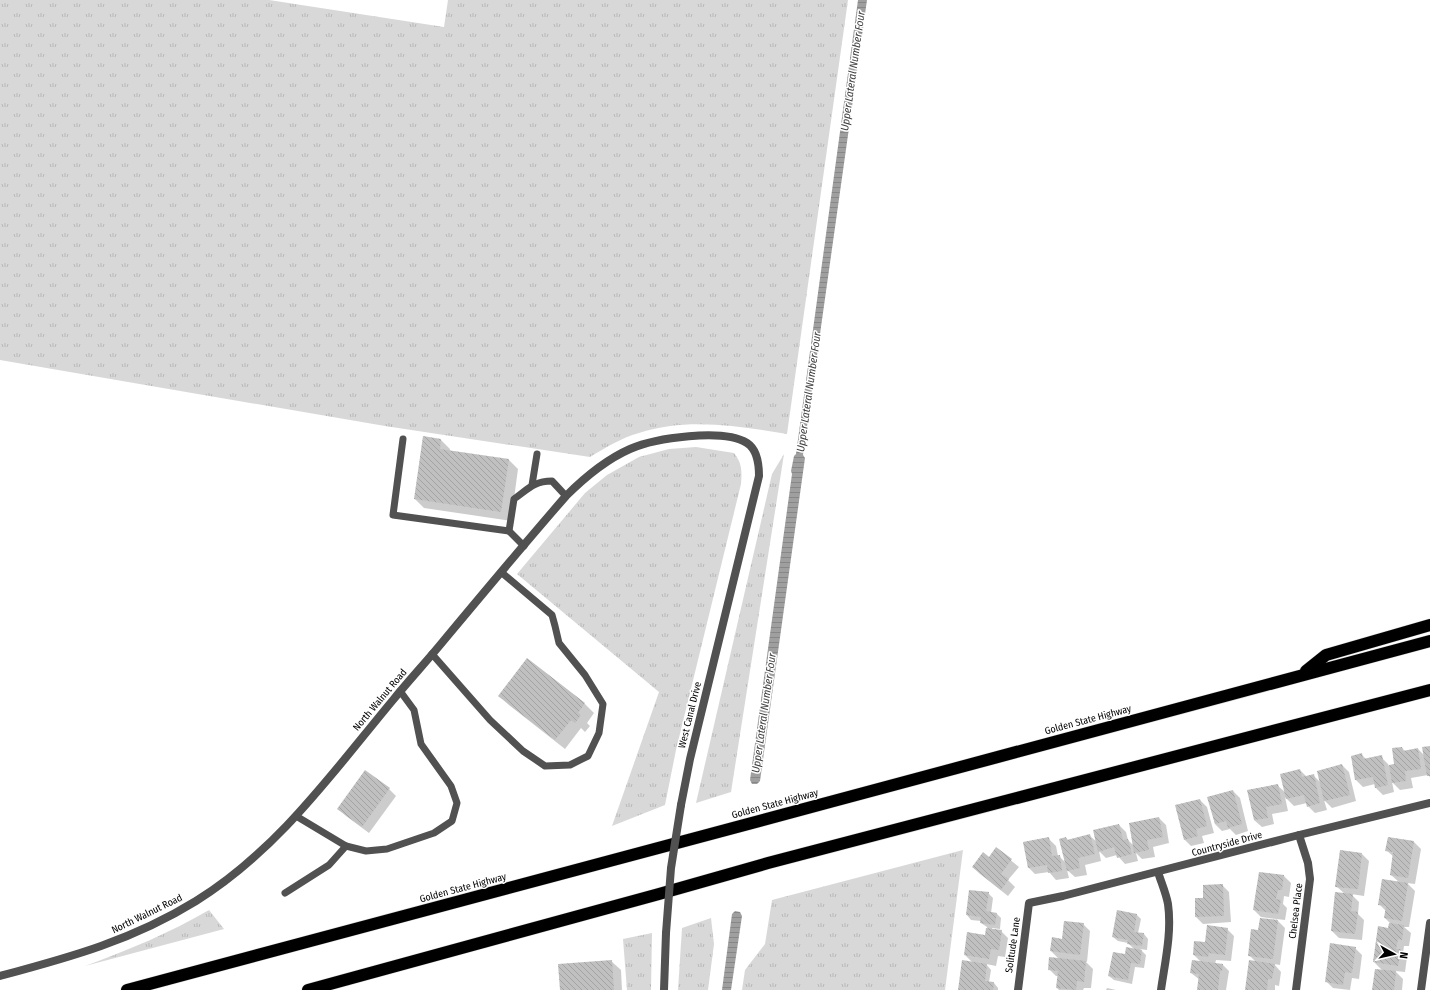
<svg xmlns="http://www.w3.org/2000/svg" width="1430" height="990" font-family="'Fira Sans Condensed',sans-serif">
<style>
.grass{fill:url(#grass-tufts)}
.water{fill:url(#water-rules)}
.shadow{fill:#0003}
.building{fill:url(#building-back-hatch)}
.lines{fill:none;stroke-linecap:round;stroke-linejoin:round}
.highway-casing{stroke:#dbdbdb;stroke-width:13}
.lane{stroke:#515151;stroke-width:7}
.street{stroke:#515151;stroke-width:8}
.highway{stroke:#000;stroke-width:12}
.street-bridge{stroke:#515151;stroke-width:8}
.labels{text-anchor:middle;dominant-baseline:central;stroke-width:3;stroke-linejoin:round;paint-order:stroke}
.street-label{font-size:10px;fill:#000;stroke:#fff}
.water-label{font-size:11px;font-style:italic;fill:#404040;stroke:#fff}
</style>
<defs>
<pattern id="grass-tufts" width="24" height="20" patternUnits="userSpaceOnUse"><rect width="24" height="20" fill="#d8d8d8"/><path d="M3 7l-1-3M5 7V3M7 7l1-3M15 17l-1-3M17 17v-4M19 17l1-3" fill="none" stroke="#b8b8b8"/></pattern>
<pattern id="water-rules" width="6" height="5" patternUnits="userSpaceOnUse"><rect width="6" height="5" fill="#9f9f9f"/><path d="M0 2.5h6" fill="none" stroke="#878787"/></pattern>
<pattern id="building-back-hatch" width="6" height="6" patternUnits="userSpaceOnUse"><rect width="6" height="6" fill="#c0c0c0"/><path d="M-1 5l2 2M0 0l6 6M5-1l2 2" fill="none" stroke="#a3a3a3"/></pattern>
</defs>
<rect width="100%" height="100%" fill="#fff"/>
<g class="grass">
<path d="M0,0H269L444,27L448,0H848L787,434C739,426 687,417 639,433C621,438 605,448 590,457L385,426L0,360Z"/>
<path d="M696,447L734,453C742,463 742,471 741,484L676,750L665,805L612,826L659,692L517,574L585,493L607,475L639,457L669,449Z"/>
<polygon points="784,454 731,792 696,803 772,474"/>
<polygon points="963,850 945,990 742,990 745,970 765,944 772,900"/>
<path d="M209,910L224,929L85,966C128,950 170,933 209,910Z"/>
<polygon points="711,918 714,944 708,990 678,990 682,928"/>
<polygon points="652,933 651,990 627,990 623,939"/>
</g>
<g class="water">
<polygon points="858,0 867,0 803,455 805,458 760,781 757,784 752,784 750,780 792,474 791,471 794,456 796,454"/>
<polygon points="735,911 740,912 742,916 731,990 722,990 732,914"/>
</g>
<g class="shadow">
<polygon points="441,440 450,449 450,451 509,460 518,469 511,521 424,508 415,499"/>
<polygon points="527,660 585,704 594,713 587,723 590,726 585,732 581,728 565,749 509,705 500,696"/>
<polygon points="1430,747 1430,777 1428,775 1411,778 1413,788 1400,790 1392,782 1394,792 1383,795 1376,788 1375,784 1363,787 1356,780 1352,757 1362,755 1367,760 1381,757 1388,764 1389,766 1395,765 1402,748 1405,751 1418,749 1425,756"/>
<polygon points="1342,765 1349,772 1356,801 1332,808 1324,800 1327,810 1315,813 1308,806 1307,803 1294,806 1285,797 1288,811 1272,814 1274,824 1262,827 1254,820 1277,785 1286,793 1300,770 1307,777 1313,775 1321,783"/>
<polygon points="389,789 396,796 369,833 346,816 339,809"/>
<polygon points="1233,791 1240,798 1248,831 1236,835 1230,829 1222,831 1215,824 1208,797"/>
<polygon points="1200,800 1207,807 1214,833 1202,836 1204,843 1191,846 1184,839"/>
<polygon points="1159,818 1166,825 1169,843 1153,847 1155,857 1142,859 1136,853 1138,861 1125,864 1117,855 1106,858 1099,851 1101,861 1085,865 1087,875 1075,877 1067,870 1069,878 1056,880 1049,872 1035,874 1028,867 1049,839 1056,846 1058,856 1059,856 1066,863 1066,838 1068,840 1090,836 1097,842 1119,825 1126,832 1128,840 1134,846"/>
<polygon points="1388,838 1414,842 1421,849 1415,884 1407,883 1415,891 1409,927 1404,927 1411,933 1409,946 1404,946 1403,953 1407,957 1405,972 1395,971 1403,979 1402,990 1373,990 1383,971 1374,962 1389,929 1390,923 1385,918 1386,911 1379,904 1399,882 1391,875 1394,857 1386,850"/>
<polygon points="996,848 1019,867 1008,880 1015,887 1008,896 980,874 973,867 989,858"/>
<polygon points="1362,854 1369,861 1364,896 1351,894 1359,902 1358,914 1364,920 1362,940 1339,938 1332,931 1345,894 1336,886"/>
<polygon points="1284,876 1291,883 1289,897 1284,896 1283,904 1287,908 1285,920 1261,917 1254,910"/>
<polygon points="1222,885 1229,892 1231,922 1203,924 1196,917 1204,899"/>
<polygon points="988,893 993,898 991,913 997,914 1001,918 1000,929 992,928 992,930 1001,931 1008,938 1005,957 998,956 996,966 986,964 991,970 989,982 994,983 998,988 998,990 959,990 973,963 965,955 986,936 987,927 981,923 981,921 971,920 967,915"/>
<polygon points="1136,914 1141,919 1138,933 1144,934 1148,939 1147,950 1140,949 1146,955 1144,968 1135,967 1132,984 1114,980 1109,976 1126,955 1134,949 1128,943 1118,941 1113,937"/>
<polygon points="1276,919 1285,928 1280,965 1274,964 1281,972 1279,986 1275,985 1275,990 1246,990 1256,962 1249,955 1259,931 1276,921"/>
<polygon points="1083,924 1090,931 1087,962 1085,961 1093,969 1091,988 1084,988 1083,990 1059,990 1057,988 1058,976 1056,976 1049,969 1060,960 1051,951 1063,940"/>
<polygon points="1227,929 1234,936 1231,961 1216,960 1215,964 1222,964 1229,971 1226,990 1198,990 1200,980 1191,973 1201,962 1194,955 1205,943"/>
<polygon points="1355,948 1362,955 1359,979 1352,978 1350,990 1333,988 1326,981"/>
<polygon points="611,961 621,970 622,990 561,990"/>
<polygon points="1107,988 1116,990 1106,990"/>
</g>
<g class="building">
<polygon points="423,436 441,439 440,449 509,459 501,512 414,499"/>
<polygon points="527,658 585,703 578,713 581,715 575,723 571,720 555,740 498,696"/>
<polygon points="1430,746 1430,776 1427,776 1422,747"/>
<polygon points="1402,747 1403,751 1418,748 1421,769 1405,771 1406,781 1392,783 1389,765 1394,764 1392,748"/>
<polygon points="1362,753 1363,759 1382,755 1388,785 1375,788 1373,777 1355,780 1351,756"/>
<polygon points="1342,764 1350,795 1324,801 1317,771"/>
<polygon points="1300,769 1302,777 1314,774 1320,803 1307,807 1304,795 1286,799 1280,774"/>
<polygon points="365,770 390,788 362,827 337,809"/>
<polygon points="1278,784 1282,804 1266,807 1268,818 1254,820 1247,790"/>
<polygon points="1233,790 1242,824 1228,828 1226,821 1215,824 1207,797"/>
<polygon points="1200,799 1207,826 1196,829 1198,836 1184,840 1175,805"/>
<polygon points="1159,817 1163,837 1147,840 1149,850 1134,853 1129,823"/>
<polygon points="1119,824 1123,840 1128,839 1132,854 1117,858 1114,847 1098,852 1093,830"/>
<polygon points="1090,834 1095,854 1078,858 1080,868 1067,871 1059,839 1066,837 1067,840"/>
<polygon points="1049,837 1052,856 1060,855 1062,871 1048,873 1047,865 1028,868 1023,842"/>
<polygon points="1388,837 1414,841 1408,878 1390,875 1393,852 1385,851"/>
<polygon points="996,847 1012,859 1001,874 1009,879 1001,890 972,867 983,852 989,857"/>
<polygon points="1340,850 1362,853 1358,889 1335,887"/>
<polygon points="1259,872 1284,875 1282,890 1278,890 1276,899 1281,900 1278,914 1253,910"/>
<polygon points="1382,879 1408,883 1402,921 1384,918 1386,906 1378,905"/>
<polygon points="1223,884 1224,916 1195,917 1195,898 1203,898 1203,885"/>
<polygon points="969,890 989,892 986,911 997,913 995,925 980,923 981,917 966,915"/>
<polygon points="1335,892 1353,894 1351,911 1358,912 1355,934 1331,931"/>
<polygon points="1117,910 1137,914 1134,932 1144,933 1142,946 1127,944 1128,940 1112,937"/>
<polygon points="1260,918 1278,920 1273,959 1248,956 1251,929 1258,930"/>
<polygon points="1064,921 1084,923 1080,955 1050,951 1052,937 1062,939"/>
<polygon points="1389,923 1404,925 1402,940 1398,939 1396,949 1401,949 1398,966 1373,962 1378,926 1388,928"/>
<polygon points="1207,925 1228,928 1225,955 1209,953 1208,957 1193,955 1194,941 1205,942"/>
<polygon points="986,928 1002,930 999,950 991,949 989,959 964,955 967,932 985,935"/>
<polygon points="1330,943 1356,947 1352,973 1345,972 1343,985 1325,982"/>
<polygon points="1126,947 1142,950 1140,964 1131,963 1128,980 1108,976 1113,952 1125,954"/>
<polygon points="1049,957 1086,961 1084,982 1077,981 1076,990 1056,988 1058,971 1048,970"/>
<polygon points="612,960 614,990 560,990 558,964"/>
<polygon points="962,960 987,964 985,981 994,982 993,990 958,990"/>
<polygon points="1192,960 1223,964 1222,971 1220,971 1218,990 1197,990 1199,974 1190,973"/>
<polygon points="1249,960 1275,964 1272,979 1268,979 1267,990 1245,990"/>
<polygon points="1375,969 1396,971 1394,990 1372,990"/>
</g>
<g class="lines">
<defs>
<g id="highway">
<polyline points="1306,671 1326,655 1430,625"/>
<path d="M127,990C561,875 996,757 1430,641"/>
<polyline points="308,990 659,894 768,863 1430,690"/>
</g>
</defs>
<use href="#highway" class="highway-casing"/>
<g class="lane">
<polyline points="403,439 393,515 509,531"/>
<polyline points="532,485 537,454"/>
<path d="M524,546L509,531L514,499C528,489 534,481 552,481L566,496"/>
<polyline points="432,654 490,720 523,751 545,766 570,765 588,756 599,733 603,704 585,675 559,643 555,626 552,615 501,572"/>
<polyline points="296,816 346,846 366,851 387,849 434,833 452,821 457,803 451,786 421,744 414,710 400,691"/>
<polyline points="285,893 329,865 346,846"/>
</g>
<g class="street">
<path d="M1158,872C1161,882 1166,893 1168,904C1172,932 1165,962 1161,990"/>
<path d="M0,976C71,957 133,940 196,901C277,851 333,772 393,700C410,679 428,660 445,639C485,591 525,543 566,496C585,477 605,460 630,449C655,438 723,428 747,443C758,450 759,465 759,476L690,759L681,805"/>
<polyline points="664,990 666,933"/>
<polyline points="1018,990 1029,903 1063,896 1299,835 1430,803"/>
<polyline points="1296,990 1310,879 1308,863 1299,835"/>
<polyline points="1421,990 1430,923"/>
</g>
<use href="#highway" class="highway"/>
<polyline class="street-bridge" points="666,933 671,868 681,805"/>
</g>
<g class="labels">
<g class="street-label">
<text transform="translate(380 700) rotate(-50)">North Walnut Road</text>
<text transform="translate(690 715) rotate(-76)">West Canal Drive</text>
<text transform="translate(1088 720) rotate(-15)">Golden State Highway</text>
<text transform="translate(775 804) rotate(-15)">Golden State Highway</text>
<text transform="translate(1227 844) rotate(-15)">Countryside Drive</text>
<text transform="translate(463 888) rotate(-15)">Golden State Highway</text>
<text transform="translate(1296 911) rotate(-83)">Chelsea Place</text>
<text transform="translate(147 914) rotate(-26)">North Walnut Road</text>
<text transform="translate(1013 945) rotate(-82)">Solitude Lane</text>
</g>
<g class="water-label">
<text transform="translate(853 71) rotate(-82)">Upper Lateral Number Four</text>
<text transform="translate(809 392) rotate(-82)">Upper Lateral Number Four</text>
<text transform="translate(764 713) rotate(-82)">Upper Lateral Number Four</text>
</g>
</g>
<g transform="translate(1394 954) rotate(98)" stroke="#ffffff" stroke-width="3" paint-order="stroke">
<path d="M0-3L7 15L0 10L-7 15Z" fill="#000000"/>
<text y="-6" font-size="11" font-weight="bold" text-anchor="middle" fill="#000000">N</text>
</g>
</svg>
